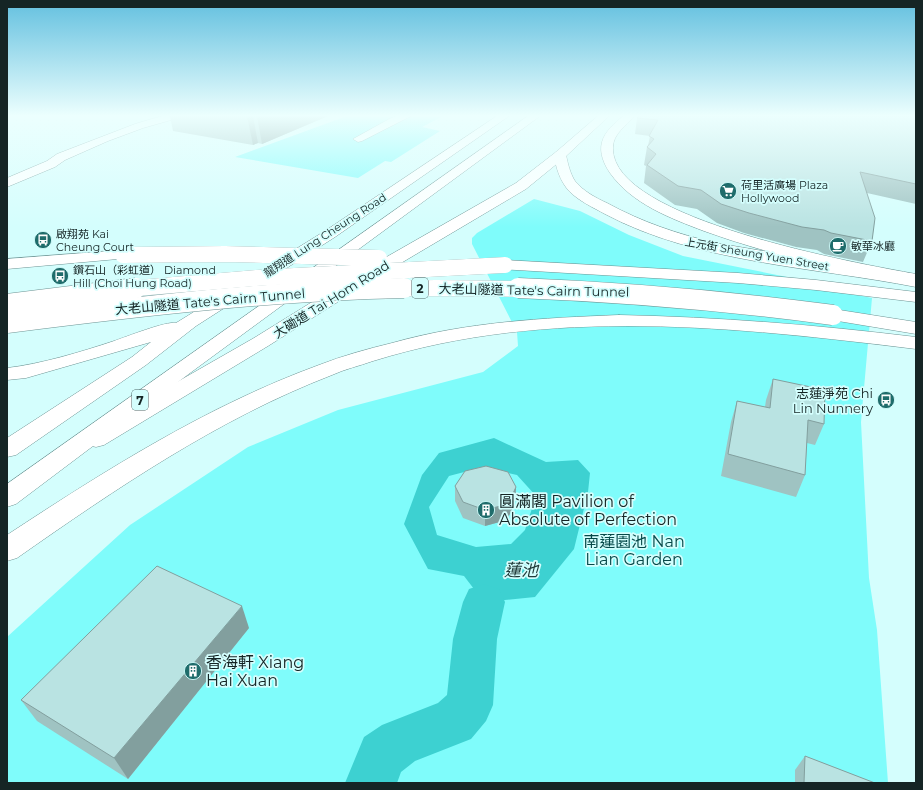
<svg xmlns="http://www.w3.org/2000/svg" width="923" height="790" font-family="Montserrat,'Noto Sans TC',sans-serif">
<style>
.green{fill:#7ffcfb}
.water{fill:#3dd1d1;fill-rule:evenodd}
.lines{fill:none;stroke-linecap:round;stroke-linejoin:round}
.canal{fill:#3dd1d1;fill-rule:evenodd}
.pedestrian-casing{stroke:#6d9494;stroke-width:1}
.tertiary-casing{stroke:#6d9494;stroke-width:1}
.secondary-casing{stroke:#6d9494;stroke-width:1}
.trunk-casing{stroke:#6d9494;stroke-width:1}
.pedestrian{fill:#fff;fill-rule:evenodd}
.tertiary{fill:#fff;fill-rule:evenodd}
.secondary{fill:#fff;fill-rule:evenodd}
.trunk{fill:#fff;fill-rule:evenodd}
.trunk-bridge-far1-casing{stroke:#6d9494;stroke-width:16;stroke-linecap:butt}
.trunk-bridge-casing{stroke:#6d9494;stroke-width:21;stroke-linecap:butt}
.trunk-bridge-far1{stroke:#fff;stroke-width:16}
.trunk-bridge{stroke:#fff;stroke-width:20}
.wall{fill:#9fc3c2}
.shaded-wall{fill:#829f9e}
.building{fill:#b9e3e2;stroke:#829f9e}
.labels{text-anchor:middle;dominant-baseline:central;stroke-width:3.5;stroke-linejoin:round;paint-order:stroke}
.far-poi-label{font-size:11px;fill:#152525;stroke:#d4fefd;text-anchor:start}
.far-street-label{font-size:11px;fill:#152525;stroke:#d4fefd}
.shield{fill:#d4fefd;stroke:#4e6666;stroke-width:1}
.shield-label{font-size:12px;font-weight:bold;fill:#152525}
.street-label{font-size:13px;fill:#152525;stroke:#d4fefd}
.poi-label{font-size:13px;fill:#152525;stroke:#d4fefd;text-anchor:end}
.near-poi-label{font-size:16px;fill:#152525;stroke:#d4fefd;text-anchor:start}
.near-park-label{font-size:16px;fill:#064949;stroke:#d4fefd}
.near-water-label{font-size:17px;font-style:italic;fill:#213a39;stroke:#d4fefd}
</style>
<rect width="100%" height="100%" fill="#d4fefd"/>
<g class="green">
<polygon points="347,116 443,116 422,127 440,131 391,162 385,161 358,178 235,157"/>
<polygon points="534,199 580,211 629,235 683,256 847,289 847,293 872,298 861,422 869,578 877,630 888,783 7,783 7,637 130,525 248,447 338,410 483,372 518,346 517,332 472,244 472,238 477,233"/>
</g>
<path class="water" d="M494,438L546,462L578,460L590,473L588,492L574,549L535,597L484,602L464,576L428,569L404,524L422,475L439,453ZM483,467L517,475L536,496L525,530L511,544L476,547L437,535L429,507L449,476Z"/>
<g class="lines">
<polygon class="canal" points="484,584 499,589 505,602 497,639 493,705 486,721 471,739 415,761 401,772 397,783 345,783 364,737 382,725 438,703 447,695 453,639 463,602 469,589"/>
<defs>
<polygon id="pedestrian" points="397,116 411,116 362,141 358,142 353,139 391,118"/>
<path id="tertiary" d="M560,151L564,152L566,155C568,164 570,173 575,181C583,191 596,198 607,203C642,222 677,234 716,243L916,277V287C814,267 697,263 605,214C592,207 579,201 569,191C560,181 556,168 554,155L556,152Z"/>
<g id="secondary">
<polygon points="162,116 179,116 178,118 143,128 108,141 65,160 55,167 7,187 7,178 47,161 57,154 135,124"/>
<polygon points="598,116 609,116 564,158 526,189 374,279 268,346 104,445 96,447 88,445 84,439 88,433 254,338 362,271 516,183 556,152"/>
</g>
<g id="trunk">
<path d="M497,116H509L335,237L196,326L146,365L16,455L7,457V438L132,357L151,342L26,378L7,380V368C41,364 81,352 114,341C126,337 166,321 176,323L325,231Z"/>
<polygon points="528,116 540,116 190,373 16,504 7,507 7,484"/>
<path d="M623,116H634C626,127 613,133 613,148C611,220 861,264 916,274V284C844,271 773,256 704,231C670,218 632,204 610,173C604,164 599,153 602,142C605,131 615,123 623,116Z"/>
<polygon points="123,250 129,252 131,255 129,258 7,269 7,259"/>
<polygon points="505,260 738,273 816,280 916,292 916,302 816,290 738,283 499,269 497,265 499,261"/>
<polygon points="833,309 916,322 916,334 826,319 824,315 826,311"/>
<path d="M619,315C719,317 817,325 916,337V349C736,327 549,306 373,361C359,366 345,369 332,375C218,419 117,488 17,558L7,561V535C106,470 207,406 319,365C342,356 367,349 392,343C466,322 543,318 619,315Z"/>
</g>
</defs>
<use href="#pedestrian" class="pedestrian-casing"/>
<use href="#tertiary" class="tertiary-casing"/>
<use href="#secondary" class="secondary-casing"/>
<use href="#trunk" class="trunk-casing"/>
<use href="#pedestrian" class="pedestrian"/>
<use href="#tertiary" class="tertiary"/>
<use href="#secondary" class="secondary"/>
<use href="#trunk" class="trunk"/>
<defs>
<g id="trunk-bridge-far1">
<polyline points="123,255 225,254 379,258"/>
<polyline points="126,289 256,278 505,265"/>
<polyline points="359,289 436,288 545,289"/>
</g>
<g id="trunk-bridge">
<path d="M518,288C624,292 728,301 833,315"/>
<polyline points="7,304 136,288"/>
<path d="M7,323C140,306 270,291 404,288"/>
</g>
</defs>
<use href="#trunk-bridge-far1" class="trunk-bridge-far1-casing"/>
<use href="#trunk-bridge" class="trunk-bridge-casing"/>
<use href="#trunk-bridge-far1" class="trunk-bridge-far1"/>
<use href="#trunk-bridge" class="trunk-bridge"/>
</g>
<g class="wall">
<polygon points="170,116 328,116 262,144 258,143 253,145 173,131"/>
<polygon points="916,116 916,204 867,193 872,241 863,262 824,254 817,250 796,247 744,233 717,223 697,209 675,205 644,183 646,166 644,165 647,147 648,146 650,136 635,134 637,118"/>
<polygon points="773,379 824,424 815,445 807,443 805,475 796,497 721,476 731,422 737,401 765,407 766,400"/>
<polygon points="455,486 516,487 515,503 507,520 485,526 463,518 455,501"/>
<polygon points="249,628 128,779 37,721 21,700"/>
<polygon points="805,756 875,783 795,783 795,770"/>
</g>
<g class="shaded-wall">
<polygon points="247,116 253,116 258,143 253,145"/>
<polygon points="257,116 328,116 262,144"/>
<polygon points="516,487 515,503 507,520 485,526 485,510"/>
<polygon points="242,606 249,628 128,779 114,758"/>
</g>
<g class="building">
<polygon points="639,116 916,116 916,184 860,172 875,218 872,241 831,233 824,230 802,227 749,213 721,204 701,190 678,186 647,165 656,154 647,147 654,139 649,136 658,120 637,118"/>
<polygon points="773,379 825,390 824,424 808,420 805,475 728,454 737,401 770,408"/>
<polygon points="486,466 508,472 516,487 508,504 485,510 463,502 455,486 465,471"/>
<polygon points="157,566 242,606 114,758 21,700"/>
<polygon points="805,756 875,783 804,783"/>
</g>
<linearGradient id="sky" x2="0" y2="1"><stop stop-color="#63c0df"/><stop offset="0.51" stop-color="#ecfffe"/><stop offset="1" stop-color="#ecfffe" stop-opacity="0"/></linearGradient>
<rect width="923" height="227" fill="url(#sky)"/>
<defs>
<symbol id="supermarket-disc" viewBox="-11 -11 22 22"><circle r="9.5" fill="#1f6c6b" stroke="#d4fefd"/><path d="M-6-5.5h2.5l.6 2H6L4.5 2H-2.5L-4.4-4H-6ZM-1.5 3.2a1.3 1.3 0 1 0 .1 0ZM3 3.2a1.3 1.3 0 1 0 .1 0Z" fill="#fff"/></symbol>
<symbol id="bus-disc" viewBox="-11 -11 22 22"><circle r="9.5" fill="#1f6c6b" stroke="#d4fefd"/><path d="M-5-6H5V4H4V6H2V4H-2V6H-4V4H-5ZM-3.5-4V0h7V-4ZM-3.5 1.2v1.5H-2V1.2ZM2 1.2v1.5H3.5V1.2Z" fill="#fff"/></symbol>
<symbol id="cafe-disc" viewBox="-11 -11 22 22"><circle r="9.5" fill="#1f6c6b" stroke="#d4fefd"/><path d="M-5.5-4.5H6V0H3Q3 3.5 0 3.5H-2.5Q-5.5 3.5-5.5 0ZM3-3.2v2h1.7v-2ZM-6 4.5H4V6H-6Z" fill="#fff"/></symbol>
<symbol id="building-disc" viewBox="-11 -11 22 22"><circle r="9.5" fill="#1f6c6b" stroke="#d4fefd"/><path d="M-4-6H4V6H1V3H-1V6H-4ZM-2.5-4.3h1.7v1.8h-1.7ZM.8-4.3h1.7v1.8H.8ZM-2.5-1h1.7V.8h-1.7ZM.8-1h1.7V.8H.8Z" fill="#fff"/></symbol>
</defs>
<g fill-rule="evenodd">
<use href="#supermarket-disc" x="718" y="181" width="20" height="20"/>
<use href="#bus-disc" x="33" y="230" width="20" height="20"/>
<use href="#cafe-disc" x="828" y="236" width="20" height="20"/>
<use href="#bus-disc" x="50" y="266" width="20" height="20"/>
<use href="#bus-disc" x="876" y="390" width="20" height="20"/>
<use href="#building-disc" x="476" y="500" width="20" height="20"/>
<use href="#building-disc" x="183" y="661" width="20" height="20"/>
</g>
<g class="labels">
<g class="far-poi-label">
<text x="741" y="185">荷里活廣場 Plaza<tspan x="741" dy="13">Hollywood</tspan></text>
<text x="56" y="234">啟翔苑 Kai<tspan x="56" dy="13">Cheung Court</tspan></text>
<text x="851" y="246">敏華冰廳</text>
<text x="73" y="270">鑽石山（彩虹道） Diamond<tspan x="73" dy="13">Hill (Choi Hung Road)</tspan></text>
</g>
<g class="far-street-label">
<text transform="translate(325 235) rotate(-33)">龍翔道 Lung Cheung Road</text>
<text transform="translate(757 254) rotate(10)">上元街 Sheung Yuen Street</text>
</g>
<g class="shield">
<rect x="412" y="278" width="16" height="20" rx="3"/>
<rect x="132" y="390" width="16" height="20" rx="3"/>
</g>
<g class="shield-label">
<text x="420" y="288">2</text>
<text x="140" y="400">7</text>
</g>
<g class="street-label">
<text transform="translate(534 290) rotate(1)">大老山隧道 Tate's Cairn Tunnel</text>
<text transform="translate(331 299) rotate(-32)">大磡道 Tai Hom Road</text>
<text transform="translate(210 301) rotate(-5)">大老山隧道 Tate's Cairn Tunnel</text>
</g>
<g class="poi-label">
<text x="873" y="393">志蓮淨苑 Chi<tspan x="873" dy="15">Lin Nunnery</tspan></text>
</g>
<g class="near-poi-label">
<text x="499" y="501">圓滿閣 Pavilion of<tspan x="499" dy="18">Absolute of Perfection</tspan></text>
<text x="206" y="662">香海軒 Xiang<tspan x="206" dy="18">Hai Xuan</tspan></text>
</g>
<g class="near-park-label">
<text x="634" y="541">南蓮園池 Nan<tspan x="634" dy="18">Lian Garden</tspan></text>
</g>
<g class="near-water-label">
<text x="521" y="570">蓮池</text>
</g>
</g>
<rect width="923" height="790" fill="none" stroke="#152525" stroke-width="16"/>
</svg>
